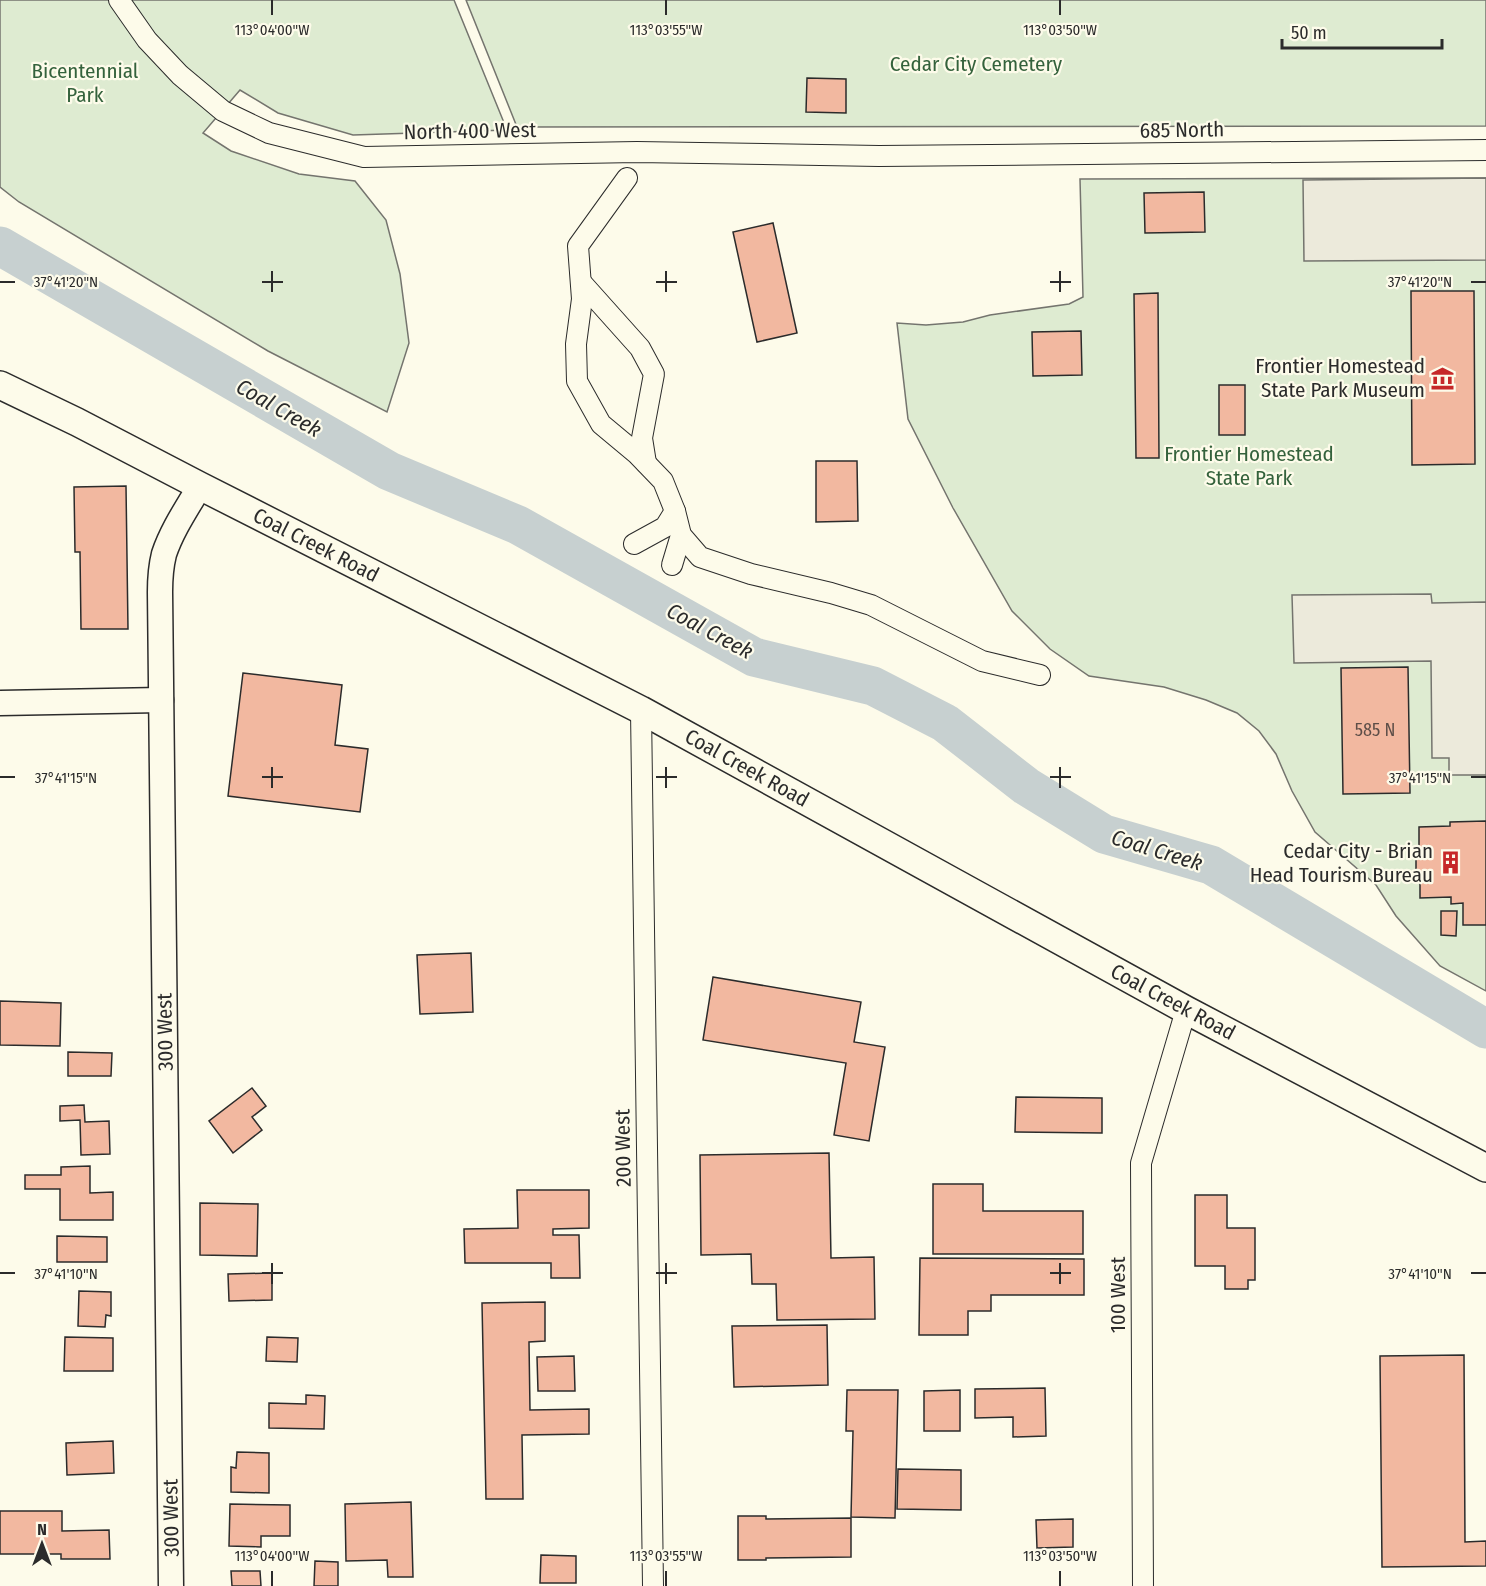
<svg xmlns="http://www.w3.org/2000/svg" width="1486" height="1586" font-family="'Fira Sans Condensed',sans-serif">
<style>
.green{fill:#deebd1;stroke:#74746e;stroke-width:1.5}
.parking{fill:#eceadb;stroke:#74746e;stroke-width:1.5}
.lines{fill:none;stroke-linecap:round;stroke-linejoin:round}
.river{stroke:#c7d0d0;stroke-width:39}
.building{fill:#f2b8a0;stroke:#2b2b2b;stroke-width:1.5}
.minor-casing{stroke:#2b2b2b;stroke-width:22}
.tertiary-casing{stroke:#2b2b2b;stroke-width:27}
.secondary-casing{stroke:#2b2b2b;stroke-width:30}
.minor{stroke:#fdfbea;stroke-width:20}
.tertiary{stroke:#fdfbea;stroke-width:24}
.secondary{stroke:#fdfbea;stroke-width:27}
.ticks{fill:none;stroke:#2b2b2b;stroke-width:2}
.labels{text-anchor:middle;dominant-baseline:central;stroke-width:4.5;stroke-linejoin:round;paint-order:stroke}
.number-label{font-size:18px;fill:#5d4e48}
.park-label{font-size:21px;fill:#34623c;stroke:#fdfbea}
.street-label{font-size:21px;fill:#2b2b2b;stroke:#fdfbea}
.poi-label{font-size:21px;fill:#2b2b2b;stroke:#fdfbea;text-anchor:end}
.water-label{font-size:22px;font-style:italic;fill:#2b2b2b;stroke:#fdfbea}
.ticks-label{font-size:15px;text-anchor:middle;fill:#2b2b2b;stroke:#fdfbea;stroke-width:4.5;stroke-linejoin:round;paint-order:stroke}
</style>
<rect width="100%" height="100%" fill="#fdfbea"/>
<g class="green">
<polygon points="0,0 454,0 507,130 353,135 278,113 240,90 203,133 231,151 299,174 355,181 386,220 400,274 409,343 387,412 268,351 19,202 0,187"/>
<polygon points="466,0 1486,0 1486,126 517,127"/>
<polygon points="1486,178 1486,991 1440,966 1396,916 1376,885 1315,832 1292,791 1276,754 1259,731 1237,713 1206,700 1164,687 1089,676 1050,649 1012,611 953,508 908,419 897,323 926,325 963,322 990,315 1069,304 1083,297 1080,179"/>
</g>
<g class="parking">
<polygon points="1486,178 1486,260 1304,261 1303,180"/>
<polygon points="1431,594 1432,603 1486,602 1486,775 1449,775 1449,758 1432,758 1431,661 1294,663 1292,595"/>
</g>
<g class="lines">
<polyline class="river" points="0,246 389,471 518,525 754,657 873,686 945,723 1026,786 1104,834 1211,865 1486,1029"/>
</g>
<g class="building">
<polygon points="807,78 846,79 846,113 806,112"/>
<polygon points="1204,192 1205,232 1145,233 1144,193"/>
<polygon points="773,223 797,333 757,342 733,232"/>
<polygon points="1411,291 1474,291 1475,464 1412,465"/>
<polygon points="1158,293 1159,458 1136,458 1134,294"/>
<polygon points="1081,331 1082,375 1033,376 1032,332"/>
<rect x="1219" y="385" width="26" height="50"/>
<polygon points="816,461 857,461 858,521 816,522"/>
<polygon points="126,486 128,629 81,629 80,552 75,552 74,487"/>
<polygon points="1408,667 1410,793 1343,794 1341,668"/>
<polygon points="243,673 342,685 335,745 368,749 360,812 228,796"/>
<polygon points="1486,821 1486,925 1463,925 1463,903 1451,904 1451,897 1420,898 1420,876 1416,876 1416,850 1419,850 1419,827 1450,826 1450,822"/>
<polygon points="1441,911 1457,911 1456,936 1441,935"/>
<polygon points="471,953 473,1012 420,1014 417,955"/>
<polygon points="713,977 861,1002 854,1042 885,1047 869,1141 834,1135 846,1063 703,1040"/>
<polygon points="0,1001 61,1003 60,1046 0,1045"/>
<polygon points="68,1052 112,1053 111,1076 68,1076"/>
<polygon points="252,1088 266,1106 252,1117 262,1130 233,1153 209,1121"/>
<polygon points="1016,1097 1102,1098 1102,1133 1015,1132"/>
<polygon points="84,1105 85,1122 109,1121 110,1154 81,1155 80,1120 60,1121 60,1106"/>
<polygon points="829,1153 831,1258 874,1257 875,1319 777,1320 776,1284 752,1284 751,1254 701,1255 700,1155"/>
<polygon points="90,1166 90,1193 113,1192 113,1220 60,1220 60,1189 25,1189 25,1175 61,1175 61,1167"/>
<polygon points="933,1184 983,1184 983,1211 1083,1211 1083,1254 933,1254"/>
<polygon points="517,1190 589,1190 589,1228 553,1229 553,1235 579,1235 580,1278 551,1278 551,1263 465,1263 464,1229 518,1228"/>
<polygon points="1195,1195 1227,1195 1227,1228 1255,1228 1255,1280 1248,1280 1248,1289 1225,1289 1225,1266 1195,1266"/>
<polygon points="200,1203 258,1204 257,1256 200,1255"/>
<polygon points="57,1236 107,1237 107,1262 57,1262"/>
<polygon points="920,1258 1084,1259 1084,1295 991,1295 991,1311 968,1311 968,1335 919,1335"/>
<polygon points="272,1273 272,1300 229,1301 228,1274"/>
<polygon points="79,1291 111,1292 111,1316 106,1315 105,1327 78,1326"/>
<polygon points="545,1302 545,1341 529,1342 530,1410 589,1409 589,1434 522,1435 523,1499 486,1499 482,1303"/>
<polygon points="827,1325 828,1385 734,1387 732,1326"/>
<polygon points="65,1337 113,1338 113,1371 64,1371"/>
<polygon points="267,1337 298,1338 297,1362 266,1361"/>
<polygon points="1464,1355 1465,1542 1486,1541 1486,1566 1382,1567 1380,1356"/>
<polygon points="574,1356 575,1391 538,1391 537,1357"/>
<polygon points="1045,1388 1046,1436 1013,1437 1013,1417 975,1418 975,1389"/>
<polygon points="847,1390 898,1390 895,1518 851,1517 853,1431 846,1431"/>
<polygon points="960,1390 960,1431 924,1431 924,1391"/>
<polygon points="306,1395 325,1396 324,1429 269,1428 269,1403 306,1404"/>
<polygon points="113,1441 114,1473 67,1475 66,1443"/>
<polygon points="237,1452 269,1453 269,1493 231,1492 231,1467 236,1468"/>
<polygon points="898,1469 961,1470 961,1510 897,1509"/>
<polygon points="411,1502 413,1577 388,1577 387,1560 346,1561 345,1504"/>
<polygon points="230,1504 290,1505 290,1536 261,1536 261,1547 229,1546"/>
<polygon points="0,1511 62,1511 62,1531 109,1530 110,1559 61,1559 61,1554 0,1554"/>
<polygon points="738,1516 766,1516 766,1519 851,1518 851,1557 766,1558 766,1560 738,1560"/>
<polygon points="1073,1519 1073,1547 1037,1548 1036,1520"/>
<polygon points="541,1555 576,1556 576,1583 540,1583"/>
<polygon points="315,1561 338,1562 338,1586 314,1586"/>
<polygon points="231,1571 260,1571 261,1586 232,1586"/>
</g>
<g class="lines">
<defs>
<g id="minor">
<polyline points="119,0 147,40 180,75 223,111 269,133 364,157 637,152 879,156 1486,150"/>
<polyline points="627,178 578,246 582,299 576,344 577,381 601,424 637,454 663,481 675,511 681,535 700,557 751,574 831,593 871,605 982,661 1040,675"/>
<polyline points="581,282 640,348 654,374 642,438 646,463"/>
<polyline points="634,544 665,527 675,511"/>
<polyline points="672,565 681,535"/>
<polyline points="641,710 653,1586"/>
<polyline points="1143,1586 1141,1163 1186,1010"/>
</g>
<g id="tertiary">
<polyline points="0,703 161,700"/>
<path d="M171,1586L160,592C160,579 161,566 164,554C172,530 187,508 200,486"/>
</g>
<polyline id="secondary" points="0,385 77,422 200,486 641,710 1186,1010 1486,1168"/>
</defs>
<use href="#minor" class="minor-casing"/>
<use href="#tertiary" class="tertiary-casing"/>
<use href="#secondary" class="secondary-casing"/>
<use href="#minor" class="minor"/>
<use href="#tertiary" class="tertiary"/>
<use href="#secondary" class="secondary"/>
</g>
<path class="ticks" d="M272,0V15M666,0V15M1060,0V15M272,271V292M666,271V292M1060,271V292M0,282H15M262,282H283M656,282H677M1050,282H1071M1471,282H1486M272,767V788M666,767V788M1060,767V788M0,777H15M262,777H283M656,777H677M1050,777H1071M1471,777H1486M272,1263V1284M666,1263V1284M1060,1263V1284M0,1273H15M262,1273H283M656,1273H677M1050,1273H1071M1471,1273H1486M272,1571V1586M666,1571V1586M1060,1571V1586"/>
<defs>
<symbol id="museum-bare" viewBox="-9 -9 18 18"><path d="M0-6L6-3V-2H-6V-3ZM-5-1h2V3h-2ZM-1-1h2V3h-2ZM3-1h2V3H3ZM-6 4H6V6H-6Z" fill="#c62828" stroke="#fdfbea" stroke-width="2.5" paint-order="stroke"/></symbol>
<symbol id="building-bare" viewBox="-9 -9 18 18"><path d="M-4-6H4V6H1V3H-1V6H-4ZM-2.5-4.3h1.7v1.8h-1.7ZM.8-4.3h1.7v1.8H.8ZM-2.5-1h1.7V.8h-1.7ZM.8-1h1.7V.8H.8Z" fill="#c62828" stroke="#fdfbea" stroke-width="2.5" paint-order="stroke"/></symbol>
</defs>
<g fill-rule="evenodd">
<use href="#museum-bare" x="1426" y="362" width="33" height="33"/>
<use href="#building-bare" x="1434" y="846" width="33" height="33"/>
</g>
<g class="labels">
<g class="number-label">
<text x="1375" y="730">585 N</text>
</g>
<g class="park-label">
<text x="976" y="64">Cedar City Cemetery</text>
<text x="85" y="71">Bicentennial<tspan x="85" dy="24">Park</tspan></text>
<text x="1249" y="454">Frontier Homestead<tspan x="1249" dy="24">State Park</tspan></text>
</g>
<g class="street-label">
<text transform="translate(1182 130) rotate(-1)">685 North</text>
<text transform="translate(470 131) rotate(-1)">North 400 West</text>
<text transform="translate(316 545) rotate(27)">Coal Creek Road</text>
<text transform="translate(747 768) rotate(29)">Coal Creek Road</text>
<text transform="translate(1173 1002) rotate(28)">Coal Creek Road</text>
<text transform="translate(165 1032) rotate(-91)">300 West</text>
<text transform="translate(623 1148) rotate(-91)">200 West</text>
<text transform="translate(1118 1295) rotate(-90)">100 West</text>
<text transform="translate(171 1518) rotate(-91)">300 West</text>
</g>
<g class="poi-label">
<text x="1425" y="366">Frontier Homestead<tspan x="1425" dy="24">State Park Museum</tspan></text>
<text x="1433" y="851">Cedar City - Brian<tspan x="1433" dy="24">Head Tourism Bureau</tspan></text>
</g>
<g class="water-label">
<text transform="translate(279 408) rotate(30)">Coal Creek</text>
<text transform="translate(710 631) rotate(28)">Coal Creek</text>
<text transform="translate(1157 850) rotate(17)">Coal Creek</text>
</g>
</g>
<g class="ticks-label">
<text x="272" y="35">113°04'00"W</text>
<text x="666" y="35">113°03'55"W</text>
<text x="1060" y="35">113°03'50"W</text>
<text x="66" y="287">37°41'20"N</text>
<text x="1420" y="287">37°41'20"N</text>
<text x="66" y="783">37°41'15"N</text>
<text x="1420" y="783">37°41'15"N</text>
<text x="66" y="1279">37°41'10"N</text>
<text x="1420" y="1279">37°41'10"N</text>
<text x="272" y="1561">113°04'00"W</text>
<text x="666" y="1561">113°03'55"W</text>
<text x="1060" y="1561">113°03'50"W</text>
</g>
<g transform="translate(42 1544)" stroke="#fdfbea" stroke-width="4.5" paint-order="stroke">
<path d="M0-4.5L10 22L0 15L-10 22Z" fill="#2b2b2b"/>
<text y="-9" font-size="16" font-weight="bold" text-anchor="middle" fill="#2b2b2b">N</text>
</g>
<path d="M1282 39v9h160v-9" fill="none" stroke="#2b2b2b" stroke-width="3"/>
<text x="1291" y="39" font-size="18" fill="#2b2b2b" stroke="#fdfbea" stroke-width="4.5" paint-order="stroke">50 m</text>
</svg>
